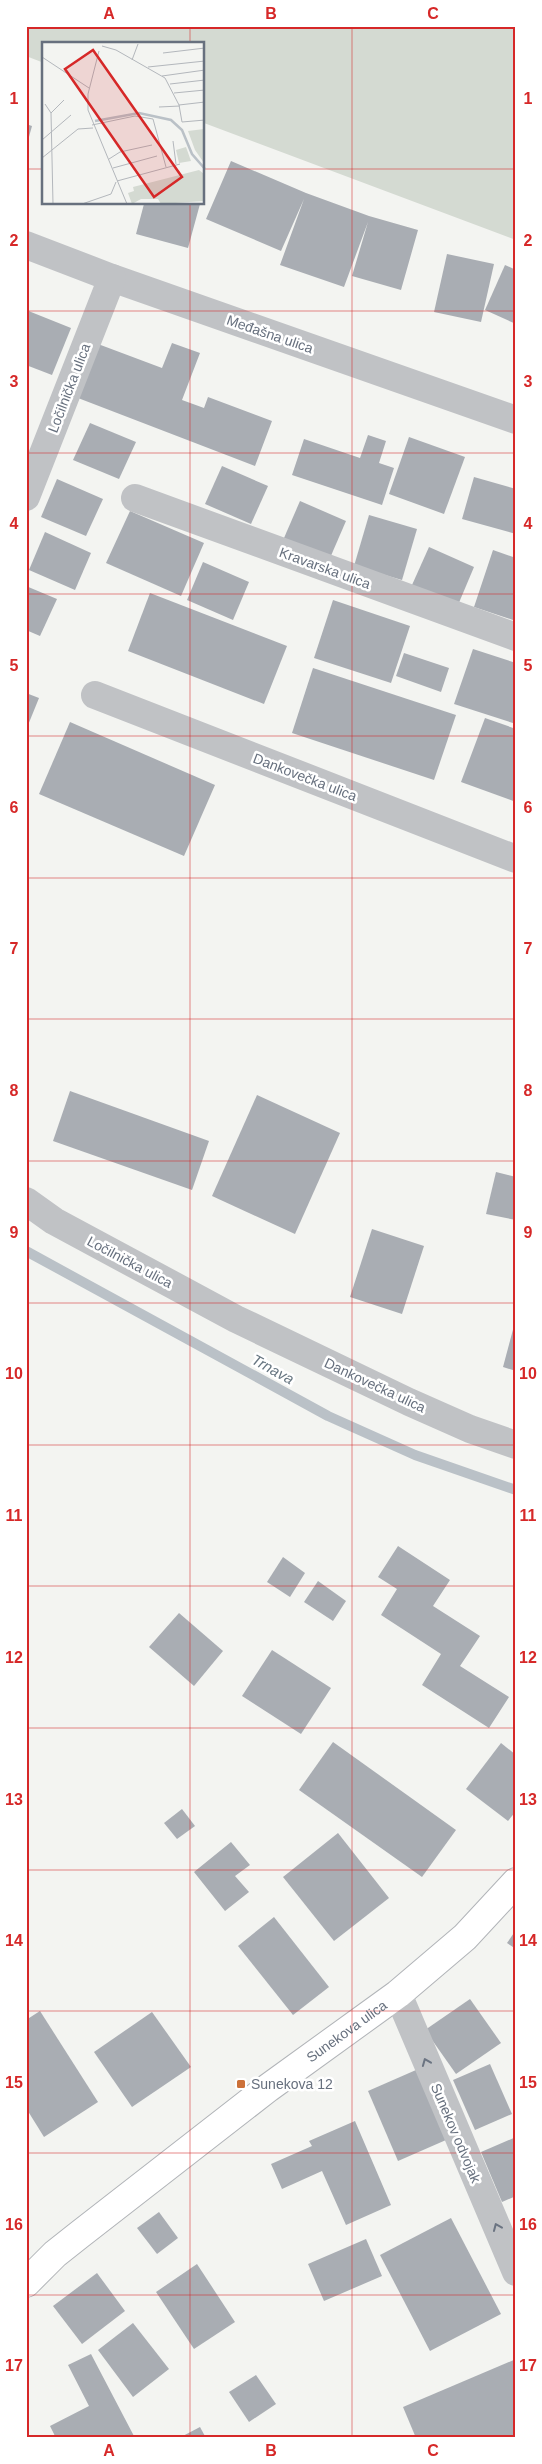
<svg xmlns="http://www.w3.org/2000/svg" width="542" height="2464" font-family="Arial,sans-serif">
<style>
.green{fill:#d4dad2}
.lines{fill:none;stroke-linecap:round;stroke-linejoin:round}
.stream{stroke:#bac1c7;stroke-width:10}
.building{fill:#a9adb3}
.major-casing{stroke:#b1b4b8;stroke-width:30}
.minor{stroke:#c0c2c5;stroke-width:28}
.major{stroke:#fff;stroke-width:28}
.oneway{stroke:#6b7482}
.grid{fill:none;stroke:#d62828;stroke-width:1;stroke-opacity:0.55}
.poi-dot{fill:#cc7139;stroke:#fff;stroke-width:2}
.labels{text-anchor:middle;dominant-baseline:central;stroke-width:5;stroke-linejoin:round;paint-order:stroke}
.street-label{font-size:14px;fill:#67707e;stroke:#fff}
.poi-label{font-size:14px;fill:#67707e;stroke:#fff;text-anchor:start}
.water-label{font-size:15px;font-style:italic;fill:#687782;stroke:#fff}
.inset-river{fill:none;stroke:#bac1c7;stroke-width:2.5}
.inset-road{fill:none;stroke:#b3b7bc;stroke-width:1}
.view{fill:#d62828;fill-opacity:0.15;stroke:#d62828;stroke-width:2.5}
.inset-edge{fill:none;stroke:#67707e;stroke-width:2.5}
.neatline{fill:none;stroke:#d62828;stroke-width:2}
.grid-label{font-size:16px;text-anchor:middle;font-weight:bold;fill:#d62828}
</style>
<rect width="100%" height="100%" fill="#f3f4f1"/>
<polygon class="green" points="26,26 516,26 516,240 204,123 204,44 44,44 44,63 26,56"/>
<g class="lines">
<polyline class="stream" points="26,1251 328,1416 415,1455 516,1490"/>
</g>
<g class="building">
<polygon points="26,124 32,126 27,144 26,144"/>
<polygon points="231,161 306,193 369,216 418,230 401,290 352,276 368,222 344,287 280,265 304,199 281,251 206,219"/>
<polygon points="144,204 200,204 188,248 136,234"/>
<polygon points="447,254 494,264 481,322 434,312"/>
<polygon points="505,265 516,270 516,324 485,310"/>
<polygon points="26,310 71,328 52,375 26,365"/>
<polygon points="172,343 200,353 182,400 204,408 208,397 272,421 255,466 78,398 98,344 162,368"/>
<polygon points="90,423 136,442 119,479 73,460"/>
<polygon points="368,435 386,441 379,463 394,468 382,505 292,475 304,439 360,458"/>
<polygon points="409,437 465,457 444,514 389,494"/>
<polygon points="222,466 268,486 251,524 205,504"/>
<polygon points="474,477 516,489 516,534 462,519"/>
<polygon points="57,479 103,499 86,536 41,517"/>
<polygon points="300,501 346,521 330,558 284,538"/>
<polygon points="130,511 204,543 181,596 106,563"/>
<polygon points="369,515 417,529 402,580 354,566"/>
<polygon points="45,532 91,553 75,590 29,570"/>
<polygon points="429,547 474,567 458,605 412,585"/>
<polygon points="493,550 516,558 516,621 474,607"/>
<polygon points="203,562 249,582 233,620 187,600"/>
<polygon points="26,586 57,599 40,636 26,630"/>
<polygon points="150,593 287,646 264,704 128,651"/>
<polygon points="333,600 410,626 391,683 314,658"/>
<polygon points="473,649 516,663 516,724 454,704"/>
<polygon points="404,653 449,668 441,692 396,676"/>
<polygon points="313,668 456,715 434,780 292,733"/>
<polygon points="26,693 39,698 26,730"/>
<polygon points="485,718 516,729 516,802 461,782"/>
<polygon points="70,722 215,785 184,856 39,794"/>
<polygon points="70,1091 209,1141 192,1190 53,1141"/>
<polygon points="257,1095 340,1133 295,1234 212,1196"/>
<polygon points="496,1172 516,1177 516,1220 486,1214"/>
<polygon points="372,1229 424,1246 402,1314 350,1297"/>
<polygon points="515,1322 516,1322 516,1371 503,1367"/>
<polygon points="398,1546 450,1580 433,1606 480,1636 460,1666 509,1697 489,1728 422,1685 441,1654 381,1615 397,1589 378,1577"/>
<polygon points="283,1557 305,1573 290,1597 267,1582"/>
<polygon points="318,1581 346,1601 333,1621 304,1602"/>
<polygon points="179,1613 223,1651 194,1686 149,1647"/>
<polygon points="272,1650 331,1688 301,1734 242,1696"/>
<polygon points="333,1742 456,1830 422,1877 299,1790"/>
<polygon points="501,1743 516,1755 516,1811 508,1821 466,1789"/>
<polygon points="182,1809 195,1826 177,1839 164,1823"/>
<polygon points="338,1833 389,1898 334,1941 283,1877"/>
<polygon points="231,1842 250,1865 235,1876 249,1892 225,1911 194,1872"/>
<polygon points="274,1917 329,1987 293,2015 238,1946"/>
<polygon points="516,1930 516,1949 507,1943"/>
<polygon points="470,1999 501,2043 456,2074 425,2030"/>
<polygon points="40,2011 98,2102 44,2137 26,2108 26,2020"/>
<polygon points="152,2012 191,2067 132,2107 94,2052"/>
<polygon points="490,2064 512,2114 475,2130 453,2080"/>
<polygon points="416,2070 446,2140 398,2161 368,2091"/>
<polygon points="355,2121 391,2205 346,2225 322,2171 282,2189 271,2164 312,2146 309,2141"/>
<polygon points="516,2137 516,2196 502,2202 481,2152"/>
<polygon points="159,2212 178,2238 157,2254 137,2228"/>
<polygon points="451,2218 501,2314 430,2351 380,2255"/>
<polygon points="366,2239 382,2276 324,2301 308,2264"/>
<polygon points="197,2264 235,2322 194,2349 156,2292"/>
<polygon points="97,2273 125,2311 82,2344 53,2306"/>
<polygon points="133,2323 169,2369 133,2397 98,2350"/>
<polygon points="91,2354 135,2438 56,2438 50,2426 89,2406 68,2365"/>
<polygon points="516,2359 516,2438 416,2438 403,2407"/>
<polygon points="256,2375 276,2404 249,2422 229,2392"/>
<polygon points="200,2427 206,2438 179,2438"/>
</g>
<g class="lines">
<defs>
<g id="major">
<path id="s1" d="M26,2283L55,2254L79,2235L268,2088L398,1994L465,1937L516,1882"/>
</g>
</defs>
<use href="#major" class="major-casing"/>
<g class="minor">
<polyline points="26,245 112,278 516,420"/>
<polyline points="26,497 112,278"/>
<polyline points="135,498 516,637"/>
<polyline points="95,695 516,859"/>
<polyline points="26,1201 54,1221 236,1319 409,1402 470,1429 516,1445"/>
<polyline points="398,1994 516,2272"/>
</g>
<use href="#major" class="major"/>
</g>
<defs><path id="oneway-chevron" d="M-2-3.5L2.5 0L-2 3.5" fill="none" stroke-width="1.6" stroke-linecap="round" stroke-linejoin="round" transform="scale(1.25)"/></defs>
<g class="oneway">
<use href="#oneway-chevron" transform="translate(426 2062) rotate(-112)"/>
<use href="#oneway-chevron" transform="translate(497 2227) rotate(-113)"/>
</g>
<path class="grid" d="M190,26V44M352,26V2438M26,169H44M204,169H516M190,204V2438M26,311H516M26,453H516M26,594H516M26,736H516M26,878H516M26,1019H516M26,1161H516M26,1303H516M26,1445H516M26,1586H516M26,1728H516M26,1870H516M26,2011H516M26,2153H516M26,2295H516"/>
<rect class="poi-dot" x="236" y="2079" width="10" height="10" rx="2.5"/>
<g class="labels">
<g class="street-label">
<text transform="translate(270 334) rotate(19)">Međašna ulica</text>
<text transform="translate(69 388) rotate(-69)">Ločilnička ulica</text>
<text transform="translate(325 568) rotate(20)">Kravarska ulica</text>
<text transform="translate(305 777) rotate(21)">Dankovečka ulica</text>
<text transform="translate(130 1262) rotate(28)">Ločilnička ulica</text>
<text transform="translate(375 1385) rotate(25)">Dankovečka ulica</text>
<text stroke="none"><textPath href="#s1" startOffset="408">Sunekova ulica</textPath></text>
<text transform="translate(456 2133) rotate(67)">Sunekov odvojak</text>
</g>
<g class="poi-label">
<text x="251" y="2084">Sunekova 12</text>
</g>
<g class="water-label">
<text transform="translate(273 1369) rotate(29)">Trnava</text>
</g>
</g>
<g transform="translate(42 42)">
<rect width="162" height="162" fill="#f3f4f1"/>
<path d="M162,87H163L162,121L153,108L146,89ZM144,105L149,119L137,121L134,108ZM157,128L162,132V159L119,162L116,157H99L90,162L86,151L92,149L91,145Z" fill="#d4dad2"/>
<path class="inset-river" d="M53,79L97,71L129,78L140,88L150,112L163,127"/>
<path class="inset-road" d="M60,4L74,8L123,36L137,63L140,80L163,78M57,9L46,52V68L85,162M121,11L163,6M0,15L47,46M90,18L96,2M106,25L163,19M120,34L163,28M128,42L163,38M132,51L163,48M3,62L9,71L22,58M137,63L163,60M117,65L138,64M9,71L11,162M50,83L93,74L111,77L124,125M0,98L29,73M131,99L134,122M0,116L36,87L51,86M67,117L78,110L110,103M71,126L115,114M75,139L138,122M40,162L69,152L74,140"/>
<path class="view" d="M51,8L140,135L112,155L23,27Z"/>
<rect width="162" height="162" class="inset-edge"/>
</g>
<rect width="542" height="2464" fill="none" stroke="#ffffff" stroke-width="55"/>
<rect x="28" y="28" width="486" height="2408" class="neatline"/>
<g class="grid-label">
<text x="109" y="19">A</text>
<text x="271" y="19">B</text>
<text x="433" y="19">C</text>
<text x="14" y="104">1</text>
<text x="528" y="104">1</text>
<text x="14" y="246">2</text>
<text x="528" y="246">2</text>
<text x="14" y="387">3</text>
<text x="528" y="387">3</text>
<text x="14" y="529">4</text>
<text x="528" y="529">4</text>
<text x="14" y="671">5</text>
<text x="528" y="671">5</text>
<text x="14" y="813">6</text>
<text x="528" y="813">6</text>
<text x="14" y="954">7</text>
<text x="528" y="954">7</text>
<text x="14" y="1096">8</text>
<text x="528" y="1096">8</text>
<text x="14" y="1238">9</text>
<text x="528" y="1238">9</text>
<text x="14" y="1379">10</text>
<text x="528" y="1379">10</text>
<text x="14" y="1521">11</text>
<text x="528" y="1521">11</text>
<text x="14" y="1663">12</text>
<text x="528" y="1663">12</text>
<text x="14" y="1805">13</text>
<text x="528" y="1805">13</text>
<text x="14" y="1946">14</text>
<text x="528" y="1946">14</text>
<text x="14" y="2088">15</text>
<text x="528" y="2088">15</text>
<text x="14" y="2230">16</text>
<text x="528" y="2230">16</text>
<text x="14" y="2371">17</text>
<text x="528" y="2371">17</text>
<text x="109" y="2456">A</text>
<text x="271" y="2456">B</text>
<text x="433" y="2456">C</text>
</g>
</svg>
